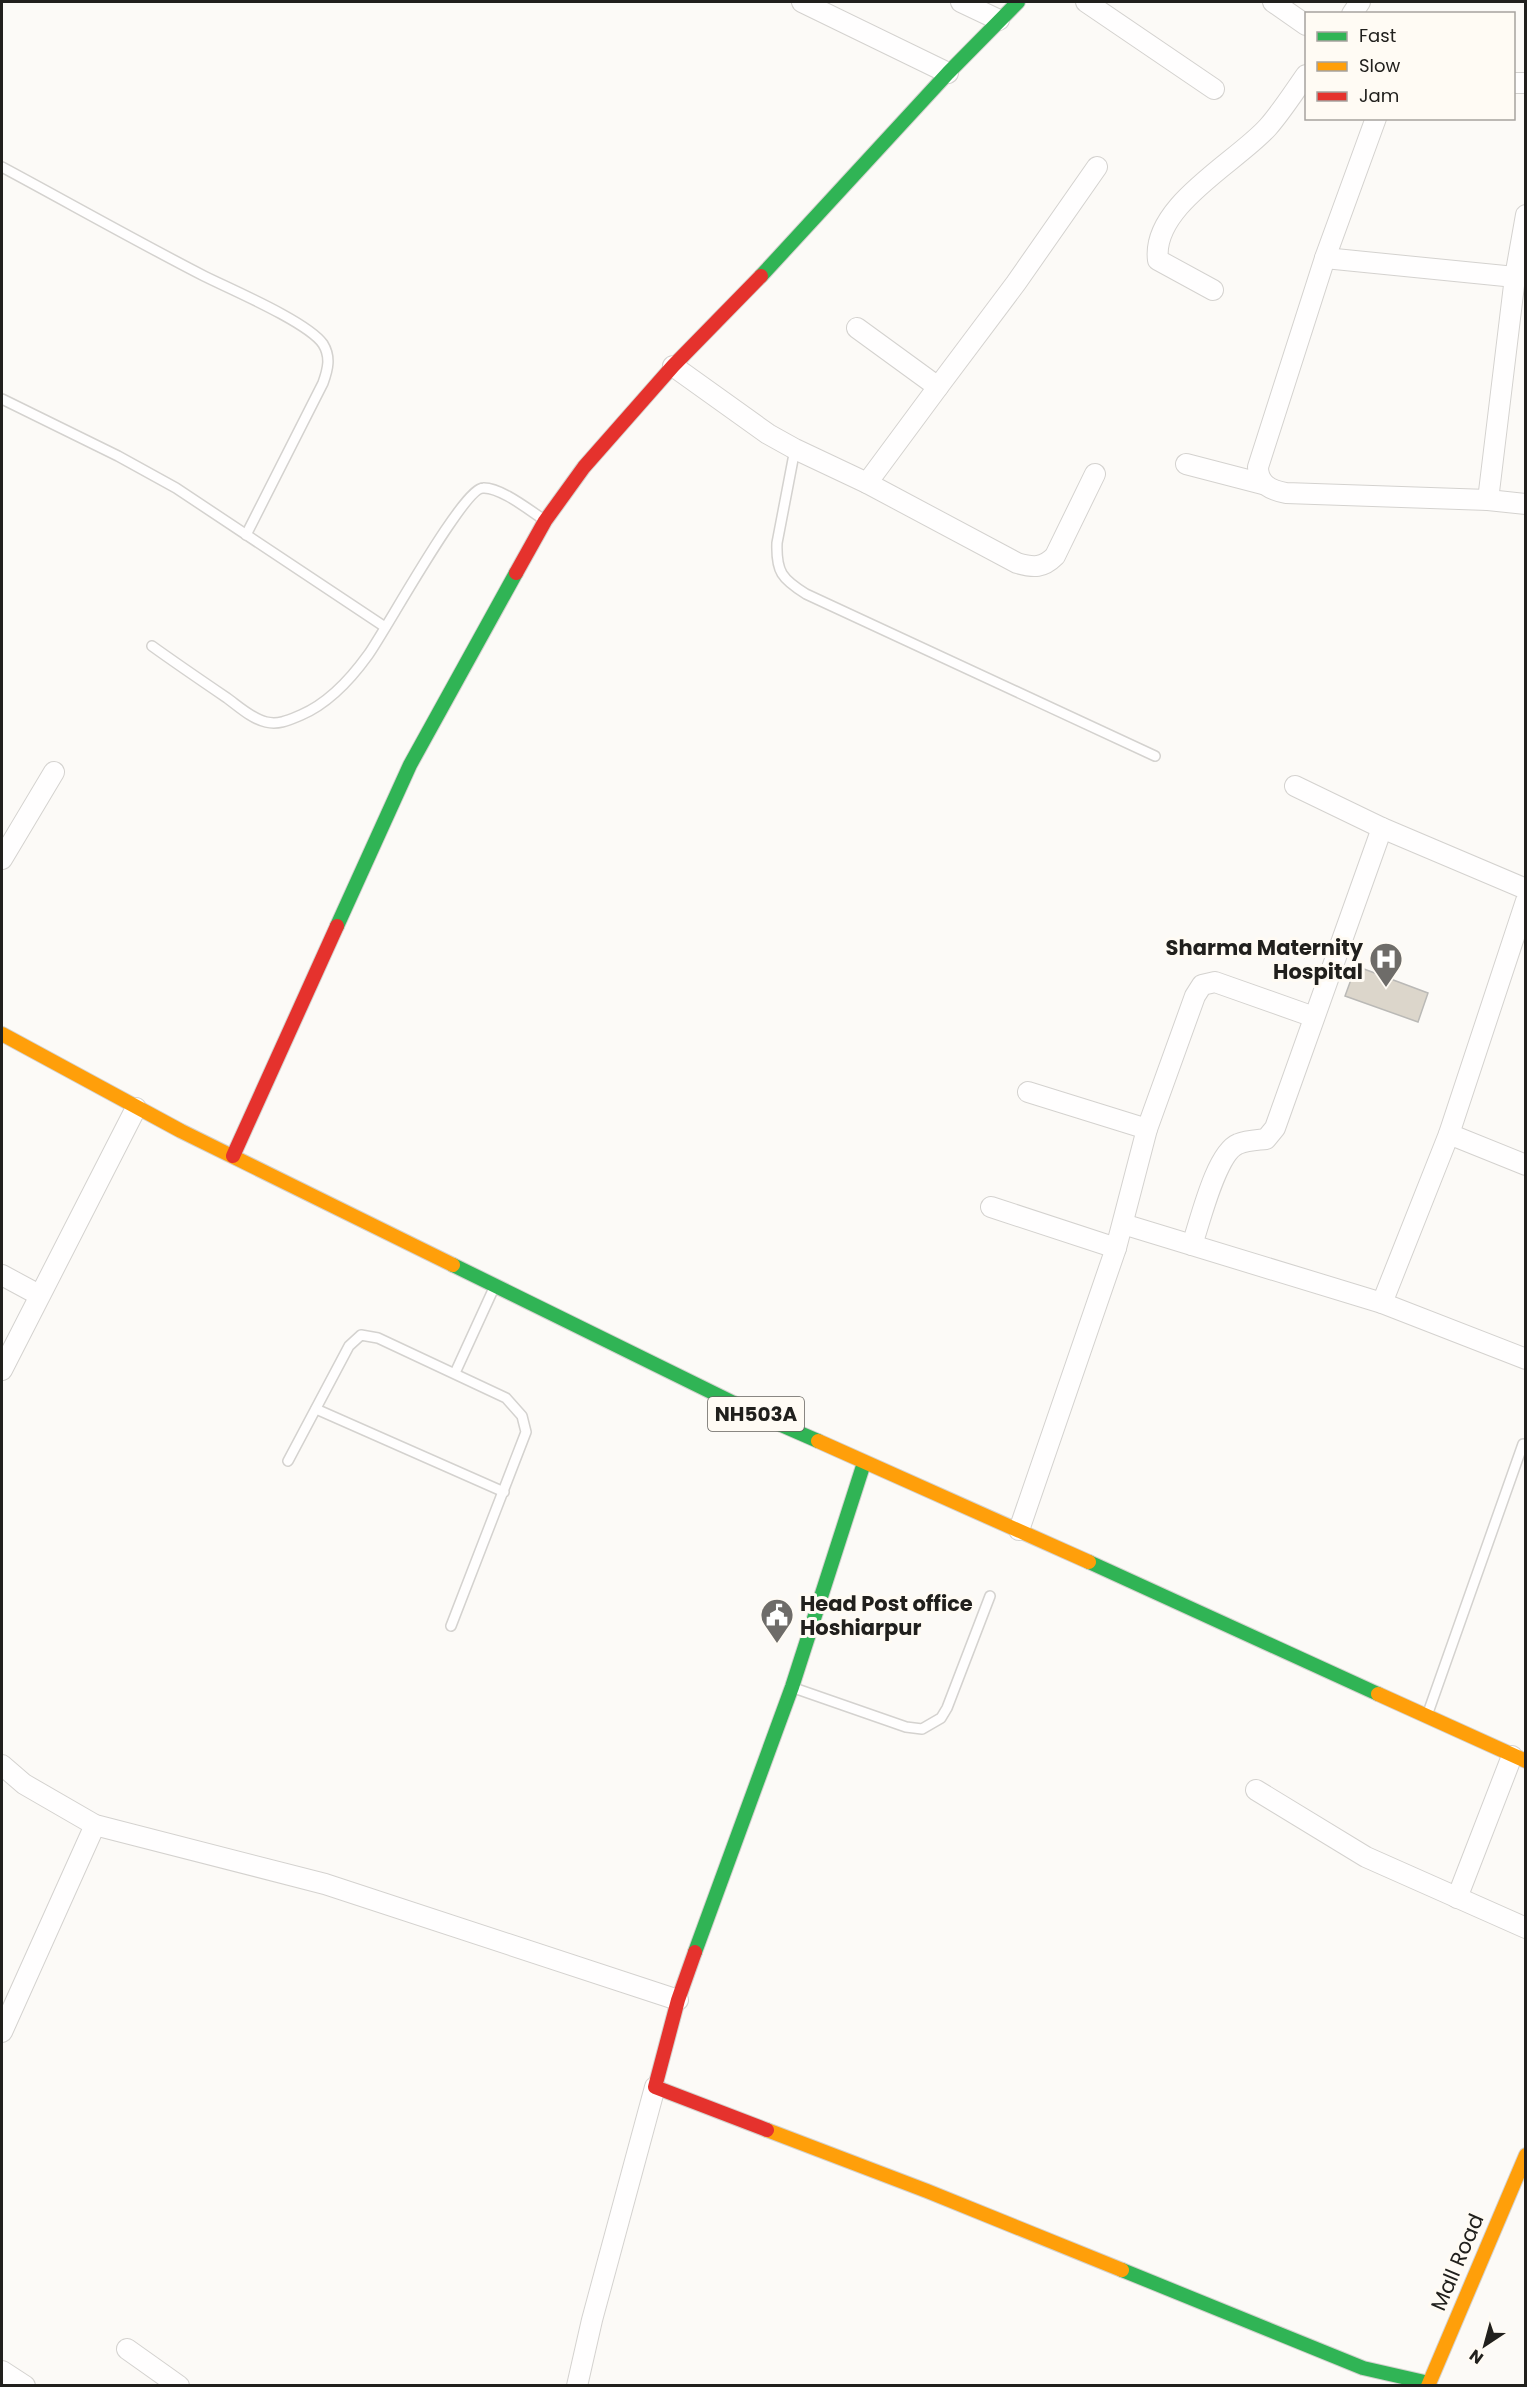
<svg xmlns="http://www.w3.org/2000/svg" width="1527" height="2387" font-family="Poppins,sans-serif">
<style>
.building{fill:#dcd6cb;stroke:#bab9b6;stroke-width:1.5}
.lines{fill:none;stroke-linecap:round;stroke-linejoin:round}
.lane-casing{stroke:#d4d2cf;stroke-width:12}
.street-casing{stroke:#d4d2cf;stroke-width:22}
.fast-casing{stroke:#d4d2cf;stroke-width:16}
.slow-casing{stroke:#d4d2cf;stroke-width:16}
.jam-casing{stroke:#d4d2cf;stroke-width:16}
.lane{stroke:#fffefe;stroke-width:9}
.street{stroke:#fffefe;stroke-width:20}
.fast{stroke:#30b455;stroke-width:14}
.slow{stroke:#ff9f0a;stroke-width:14}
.jam{stroke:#e5322d;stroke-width:14}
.labels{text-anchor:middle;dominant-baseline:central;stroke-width:6;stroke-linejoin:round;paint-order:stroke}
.shield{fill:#fffbf4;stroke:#64625e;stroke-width:1.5}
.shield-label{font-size:20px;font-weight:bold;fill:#21201d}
.poi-label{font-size:21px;font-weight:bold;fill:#21201d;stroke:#fffbf4;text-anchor:end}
.street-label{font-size:21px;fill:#21201d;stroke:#fffbf4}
</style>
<rect width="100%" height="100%" fill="#fcfaf7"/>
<polygon class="building" points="1356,966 1428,993 1418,1022 1345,996"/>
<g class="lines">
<defs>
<g id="lane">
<path d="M2,167C69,203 136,241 204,276C230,289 308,322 323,344C331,357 328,369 323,383L246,535"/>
<polyline points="2,399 118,456 176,488 385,627"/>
<path d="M795,449L777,543C776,572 782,579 806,594L1155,756"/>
<path d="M152,646C177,664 202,681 227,698C238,706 252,719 266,722C279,725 289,720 301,715C329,703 350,680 368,655C385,632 463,488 483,488C500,487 529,510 543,519"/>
<polyline points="455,1373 493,1290"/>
<polyline points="316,1409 504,1492"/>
<polyline points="288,1461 349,1346 361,1335 378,1338 506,1398 522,1416 526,1432 451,1626"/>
<polyline points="794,1688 906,1727 922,1729 941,1718 947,1708 990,1596"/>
<polyline points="1429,1710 1523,1444"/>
</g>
<g id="street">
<polyline points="802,2 948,73"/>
<polyline points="961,2 999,20"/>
<polyline points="1086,2 1214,89"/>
<polyline points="1273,2 1306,25"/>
<polyline points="1352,14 1360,2"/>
<polyline points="1514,83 1526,83"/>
<path d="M1376,118L1325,258L1258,467C1258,484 1270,490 1286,493L1488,500L1526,504"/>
<polyline points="1325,258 1515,277"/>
<path d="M1213,290L1158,260C1151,206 1237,162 1268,127C1282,111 1294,92 1306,75"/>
<polyline points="673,366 768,434 795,449 867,483 938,387 857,328"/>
<polyline points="938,387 1016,283 1097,167"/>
<polyline points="1186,464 1263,484"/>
<path d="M867,483L1017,563C1034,568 1043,568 1055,556L1095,474"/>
<polyline points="1488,500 1515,277 1526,215"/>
<polyline points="1295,786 1382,828 1526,889"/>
<polyline points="2,859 54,772"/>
<polyline points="1028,1092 1147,1129"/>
<polyline points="1449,1134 1526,1165"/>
<polyline points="991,1207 1116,1248"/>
<polyline points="1123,1224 1382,1303 1526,1359"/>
<path d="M1192,1245C1200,1222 1216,1153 1238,1144C1247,1140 1258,1140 1266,1139L1275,1128L1382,828"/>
<polyline points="2,1275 39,1295"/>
<polyline points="1382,1303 1449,1134 1526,901"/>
<polyline points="2,1370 136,1108"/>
<polyline points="1019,1530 1116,1248 1147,1129 1195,996 1202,985 1215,982 1314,1017"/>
<polyline points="2,1765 24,1784 95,1825 325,1884 678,2000"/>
<polyline points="1256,1790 1366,1857 1526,1928"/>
<polyline points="1457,1898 1512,1756"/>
<polyline points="2,2032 95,1825"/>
<polyline points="127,2349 179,2386"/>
<polyline points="2,2371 25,2386"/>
<polyline points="577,2386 592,2320 655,2087"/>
</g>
<g id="fast">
<polyline points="761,276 948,73 1018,2"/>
<polyline points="337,926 410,765 516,573"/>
<polyline points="453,1265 756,1414 818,1441"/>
<polyline points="1089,1562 1378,1694"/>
<polyline points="695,1952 792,1687 864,1463"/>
<polyline points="1122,2270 1363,2368 1429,2383"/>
</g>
<g id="slow">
<polyline points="2,1034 181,1131 453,1265"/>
<polyline points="818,1441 1089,1562"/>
<polyline points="1378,1694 1526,1761"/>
<polyline points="767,2130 927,2191 1122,2270"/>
<polyline points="1428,2386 1526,2155"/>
</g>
<g id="jam">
<polyline points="516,573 545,521 584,467 673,366 761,276"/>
<polyline points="233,1156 337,926"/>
<polyline points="695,1952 678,2000 655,2087 767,2130"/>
</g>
</defs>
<use href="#lane" class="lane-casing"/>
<use href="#street" class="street-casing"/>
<use href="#fast" class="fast-casing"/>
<use href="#slow" class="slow-casing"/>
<use href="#jam" class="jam-casing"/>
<use href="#lane" class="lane"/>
<use href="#street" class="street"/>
<use href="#fast" class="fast"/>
<use href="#slow" class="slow"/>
<use href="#jam" class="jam"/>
</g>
<defs>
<symbol id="hospital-pin" viewBox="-11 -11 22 30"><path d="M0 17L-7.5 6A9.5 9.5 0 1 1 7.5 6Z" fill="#6e6c69" stroke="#fffbf4"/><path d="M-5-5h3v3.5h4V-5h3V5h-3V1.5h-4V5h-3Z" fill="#fff"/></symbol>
<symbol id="civic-pin" viewBox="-11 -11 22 30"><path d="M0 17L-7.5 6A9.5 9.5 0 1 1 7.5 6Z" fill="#6e6c69" stroke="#fffbf4"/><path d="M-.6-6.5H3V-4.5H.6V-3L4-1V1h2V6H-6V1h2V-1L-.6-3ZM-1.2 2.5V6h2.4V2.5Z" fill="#fff"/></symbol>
</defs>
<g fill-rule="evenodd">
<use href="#hospital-pin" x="1367" y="940" width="38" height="52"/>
<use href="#civic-pin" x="758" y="1596" width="38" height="52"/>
</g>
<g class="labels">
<rect class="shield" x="708" y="1397" width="96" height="34" rx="4.5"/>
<g class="shield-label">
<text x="756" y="1414">NH503A</text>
</g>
<g class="poi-label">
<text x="1363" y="947">Sharma Maternity<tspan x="1363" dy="24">Hospital</tspan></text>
<text x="800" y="1603" text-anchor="start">Head Post office<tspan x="800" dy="24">Hoshiarpur</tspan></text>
</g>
<g class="street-label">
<text transform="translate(1457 2262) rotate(-67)">Mall Road</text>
</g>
</g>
<rect width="1527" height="2387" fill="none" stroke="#21201d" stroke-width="6"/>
<rect x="1305" y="12" width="210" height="108" fill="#fffbf4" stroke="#a6a39e" stroke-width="1.5"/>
<rect x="1317" y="32" width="30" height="9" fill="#30b455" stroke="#a6a39e" stroke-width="1.5"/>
<text x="1359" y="42" font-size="18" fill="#21201d">Fast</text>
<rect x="1317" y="62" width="30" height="9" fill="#ff9f0a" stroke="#a6a39e" stroke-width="1.5"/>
<text x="1359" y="72" font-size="18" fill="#21201d">Slow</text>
<rect x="1317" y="92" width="30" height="9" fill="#e5322d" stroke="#a6a39e" stroke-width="1.5"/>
<text x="1359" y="102" font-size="18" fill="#21201d">Jam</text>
<g transform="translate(1485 2345) rotate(216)" stroke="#fffbf4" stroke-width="4.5" paint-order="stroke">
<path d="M0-4.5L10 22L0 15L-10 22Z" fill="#21201d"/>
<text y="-9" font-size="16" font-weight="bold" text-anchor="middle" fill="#21201d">N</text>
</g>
</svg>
